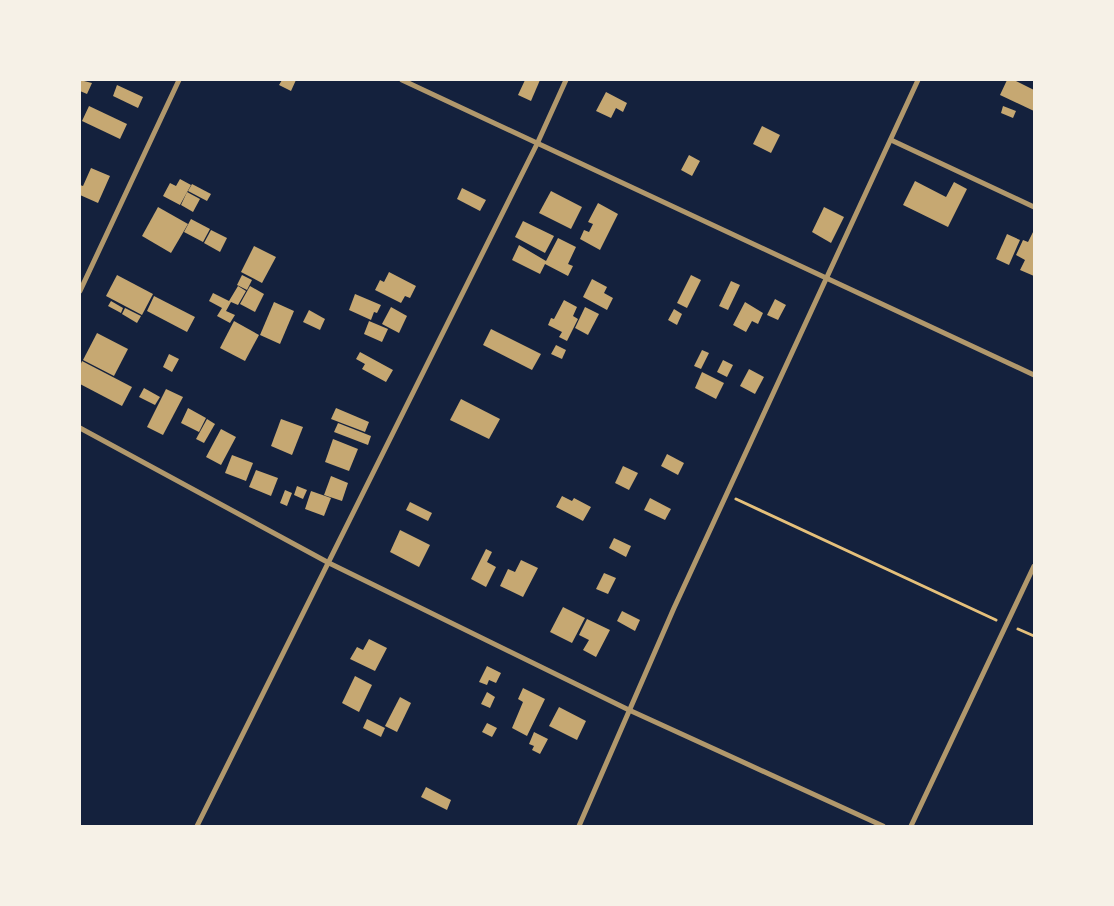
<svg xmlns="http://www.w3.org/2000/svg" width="1114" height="906" font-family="Manrope,sans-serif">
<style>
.building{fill:#c6a872}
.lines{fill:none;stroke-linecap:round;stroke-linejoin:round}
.path{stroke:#e5c07b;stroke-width:3}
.minor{stroke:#b1986c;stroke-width:5}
</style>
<rect width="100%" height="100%" fill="#14213d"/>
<g class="building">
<polygon points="80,80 92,83 87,94 80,91"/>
<polygon points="282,80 296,80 291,91 279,85"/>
<polygon points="525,80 540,80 531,101 518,95"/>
<polygon points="1007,80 1014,80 1034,90 1034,111 1000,95"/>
<polygon points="117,85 143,97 138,108 113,96"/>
<polygon points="606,92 627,103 623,112 616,108 611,118 596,111"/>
<polygon points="89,106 127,124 120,139 82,121"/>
<polygon points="1003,106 1016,111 1013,118 1001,113"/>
<polygon points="762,126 780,135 771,153 753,144"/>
<polygon points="689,155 700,161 692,176 681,170"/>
<polygon points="91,168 110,176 98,203 80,195 80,185 83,186"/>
<polygon points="180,179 191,185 180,205 163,196 170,183 176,186"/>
<polygon points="915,181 946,197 954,182 967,189 948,227 903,205"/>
<polygon points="192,184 211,194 207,201 188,191"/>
<polygon points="462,188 486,200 480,211 457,199"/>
<polygon points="551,191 582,207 571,229 539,213"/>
<polygon points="187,192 200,199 193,212 181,205"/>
<polygon points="598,203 618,214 600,250 580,239 584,230 589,232 593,224 588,222"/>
<polygon points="158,207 188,224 171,253 142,236"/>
<polygon points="824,207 844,217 831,243 812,232"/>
<polygon points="191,219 210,229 203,242 184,232"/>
<polygon points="523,221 554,236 545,253 515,237"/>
<polygon points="211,230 227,238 220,252 204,243"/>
<polygon points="1034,230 1034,276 1020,270 1025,260 1016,255 1023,240 1028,242"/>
<polygon points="1007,234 1020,240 1009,265 996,259"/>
<polygon points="558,238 576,247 568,264 573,266 568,276 545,264 540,274 512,260 519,245 546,261"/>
<polygon points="254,246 276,257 262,283 241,272"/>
<polygon points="389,272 416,286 410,298 405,296 401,303 375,290 380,280 384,282"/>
<polygon points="117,275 153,294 142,315 106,296"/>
<polygon points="242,275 252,280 247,290 237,285"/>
<polygon points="691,275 701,280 687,308 677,303"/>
<polygon points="592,279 607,287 604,293 613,298 607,310 583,297"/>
<polygon points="731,281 740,285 728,310 719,306"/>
<polygon points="238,286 246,291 238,305 231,302 226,311 235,315 230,323 217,316 222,308 209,301 213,293 229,301"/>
<polygon points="250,286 264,294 255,312 240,304"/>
<polygon points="355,294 381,305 377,313 374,312 371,320 349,310"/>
<polygon points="154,296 195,317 187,332 147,311"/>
<polygon points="775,299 786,305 778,320 767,315"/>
<polygon points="564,300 577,307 573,316 578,319 567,341 559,337 562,332 548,325 551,318 554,319"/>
<polygon points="111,301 123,308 121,313 108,306"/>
<polygon points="274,302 294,311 280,344 260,335"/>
<polygon points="745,302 763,313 758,324 752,321 746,332 733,325"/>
<polygon points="391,307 407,316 399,333 382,324"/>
<polygon points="585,307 599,314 588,335 575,328"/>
<polygon points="125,308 141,316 137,323 122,314"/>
<polygon points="674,309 682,314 677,325 668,320"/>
<polygon points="309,310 325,319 320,330 303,322"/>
<polygon points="234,321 259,335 245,361 220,348"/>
<polygon points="369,321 388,329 382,342 364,334"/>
<polygon points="491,329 541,354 532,370 483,345"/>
<polygon points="97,333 128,349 114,376 83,360"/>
<polygon points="556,345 566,350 562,359 551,354"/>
<polygon points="702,350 709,353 701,369 694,366"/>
<polygon points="360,352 393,370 386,382 362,369 365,364 356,359"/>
<polygon points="169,354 179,359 172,372 163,367"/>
<polygon points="723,360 733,365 727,377 717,372"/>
<polygon points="82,361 132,387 122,406 80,384 80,366"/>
<polygon points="749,369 764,377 755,394 740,386"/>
<polygon points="702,372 724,383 716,399 695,388"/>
<polygon points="144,388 160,397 155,405 139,397"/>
<polygon points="166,389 183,397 163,435 147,427"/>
<polygon points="461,399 500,419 489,439 450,420"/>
<polygon points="188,408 206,418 199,432 181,423"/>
<polygon points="336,408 369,422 365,432 331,419"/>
<polygon points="207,419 215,424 204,443 196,439"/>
<polygon points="281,419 303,427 292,455 271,446"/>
<polygon points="338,423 371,436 368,445 334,432"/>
<polygon points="221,429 236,437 221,465 206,457"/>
<polygon points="333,439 358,449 349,471 325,462"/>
<polygon points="667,454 684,463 678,475 661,466"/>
<polygon points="232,455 253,463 246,481 225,473"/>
<polygon points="623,466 638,473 629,490 615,483"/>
<polygon points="256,470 278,478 271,496 249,487"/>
<polygon points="331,476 348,483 342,501 324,495"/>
<polygon points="297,486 307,490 303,499 294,495"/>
<polygon points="285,490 292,493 287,506 280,503"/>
<polygon points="311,491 331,498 324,516 305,509"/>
<polygon points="562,496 572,501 574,498 591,507 583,521 556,507"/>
<polygon points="650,498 671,509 665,520 644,510"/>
<polygon points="410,502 432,513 428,521 406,510"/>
<polygon points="400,530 430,545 419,567 390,552"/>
<polygon points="614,538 631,546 626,557 609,548"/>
<polygon points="486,549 492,552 487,562 496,567 486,587 471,579"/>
<polygon points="521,560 538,568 523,597 500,586 508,569 515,572"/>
<polygon points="604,573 616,578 608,594 596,589"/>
<polygon points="563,607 585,618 572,643 550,632"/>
<polygon points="622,611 640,620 635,631 617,621"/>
<polygon points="587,619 610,630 596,657 583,650 589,640 579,635"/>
<polygon points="369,639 387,648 375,671 350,659 357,647 363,650"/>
<polygon points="487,666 501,673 496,683 489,680 487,685 479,682"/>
<polygon points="355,676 372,685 359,712 342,703"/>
<polygon points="523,688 545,699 527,736 512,728 523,702 518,699"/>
<polygon points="487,692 495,697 490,708 481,704"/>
<polygon points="400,697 411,703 397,732 385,726"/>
<polygon points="559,707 586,721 577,740 549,726"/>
<polygon points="367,719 385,728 381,737 363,728"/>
<polygon points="487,723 497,728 492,737 482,732"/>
<polygon points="534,732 548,739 540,754 532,750 534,746 529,744"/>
<polygon points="426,787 451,800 447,810 421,797"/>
</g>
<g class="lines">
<g class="path">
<polyline points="736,499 996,620"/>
<polyline points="1018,629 1034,636"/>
</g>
<g class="minor">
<polyline points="402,80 1034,375"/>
<polyline points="891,140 1034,207"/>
<polyline points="80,291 179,80"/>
<polyline points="80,428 329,563 629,710 883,826"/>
<polyline points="197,826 537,144 566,80"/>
<polyline points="579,826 674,608 918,80"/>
<polyline points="911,826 1034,566"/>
</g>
</g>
<rect width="1114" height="906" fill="none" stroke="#f6f1e7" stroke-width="162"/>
</svg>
